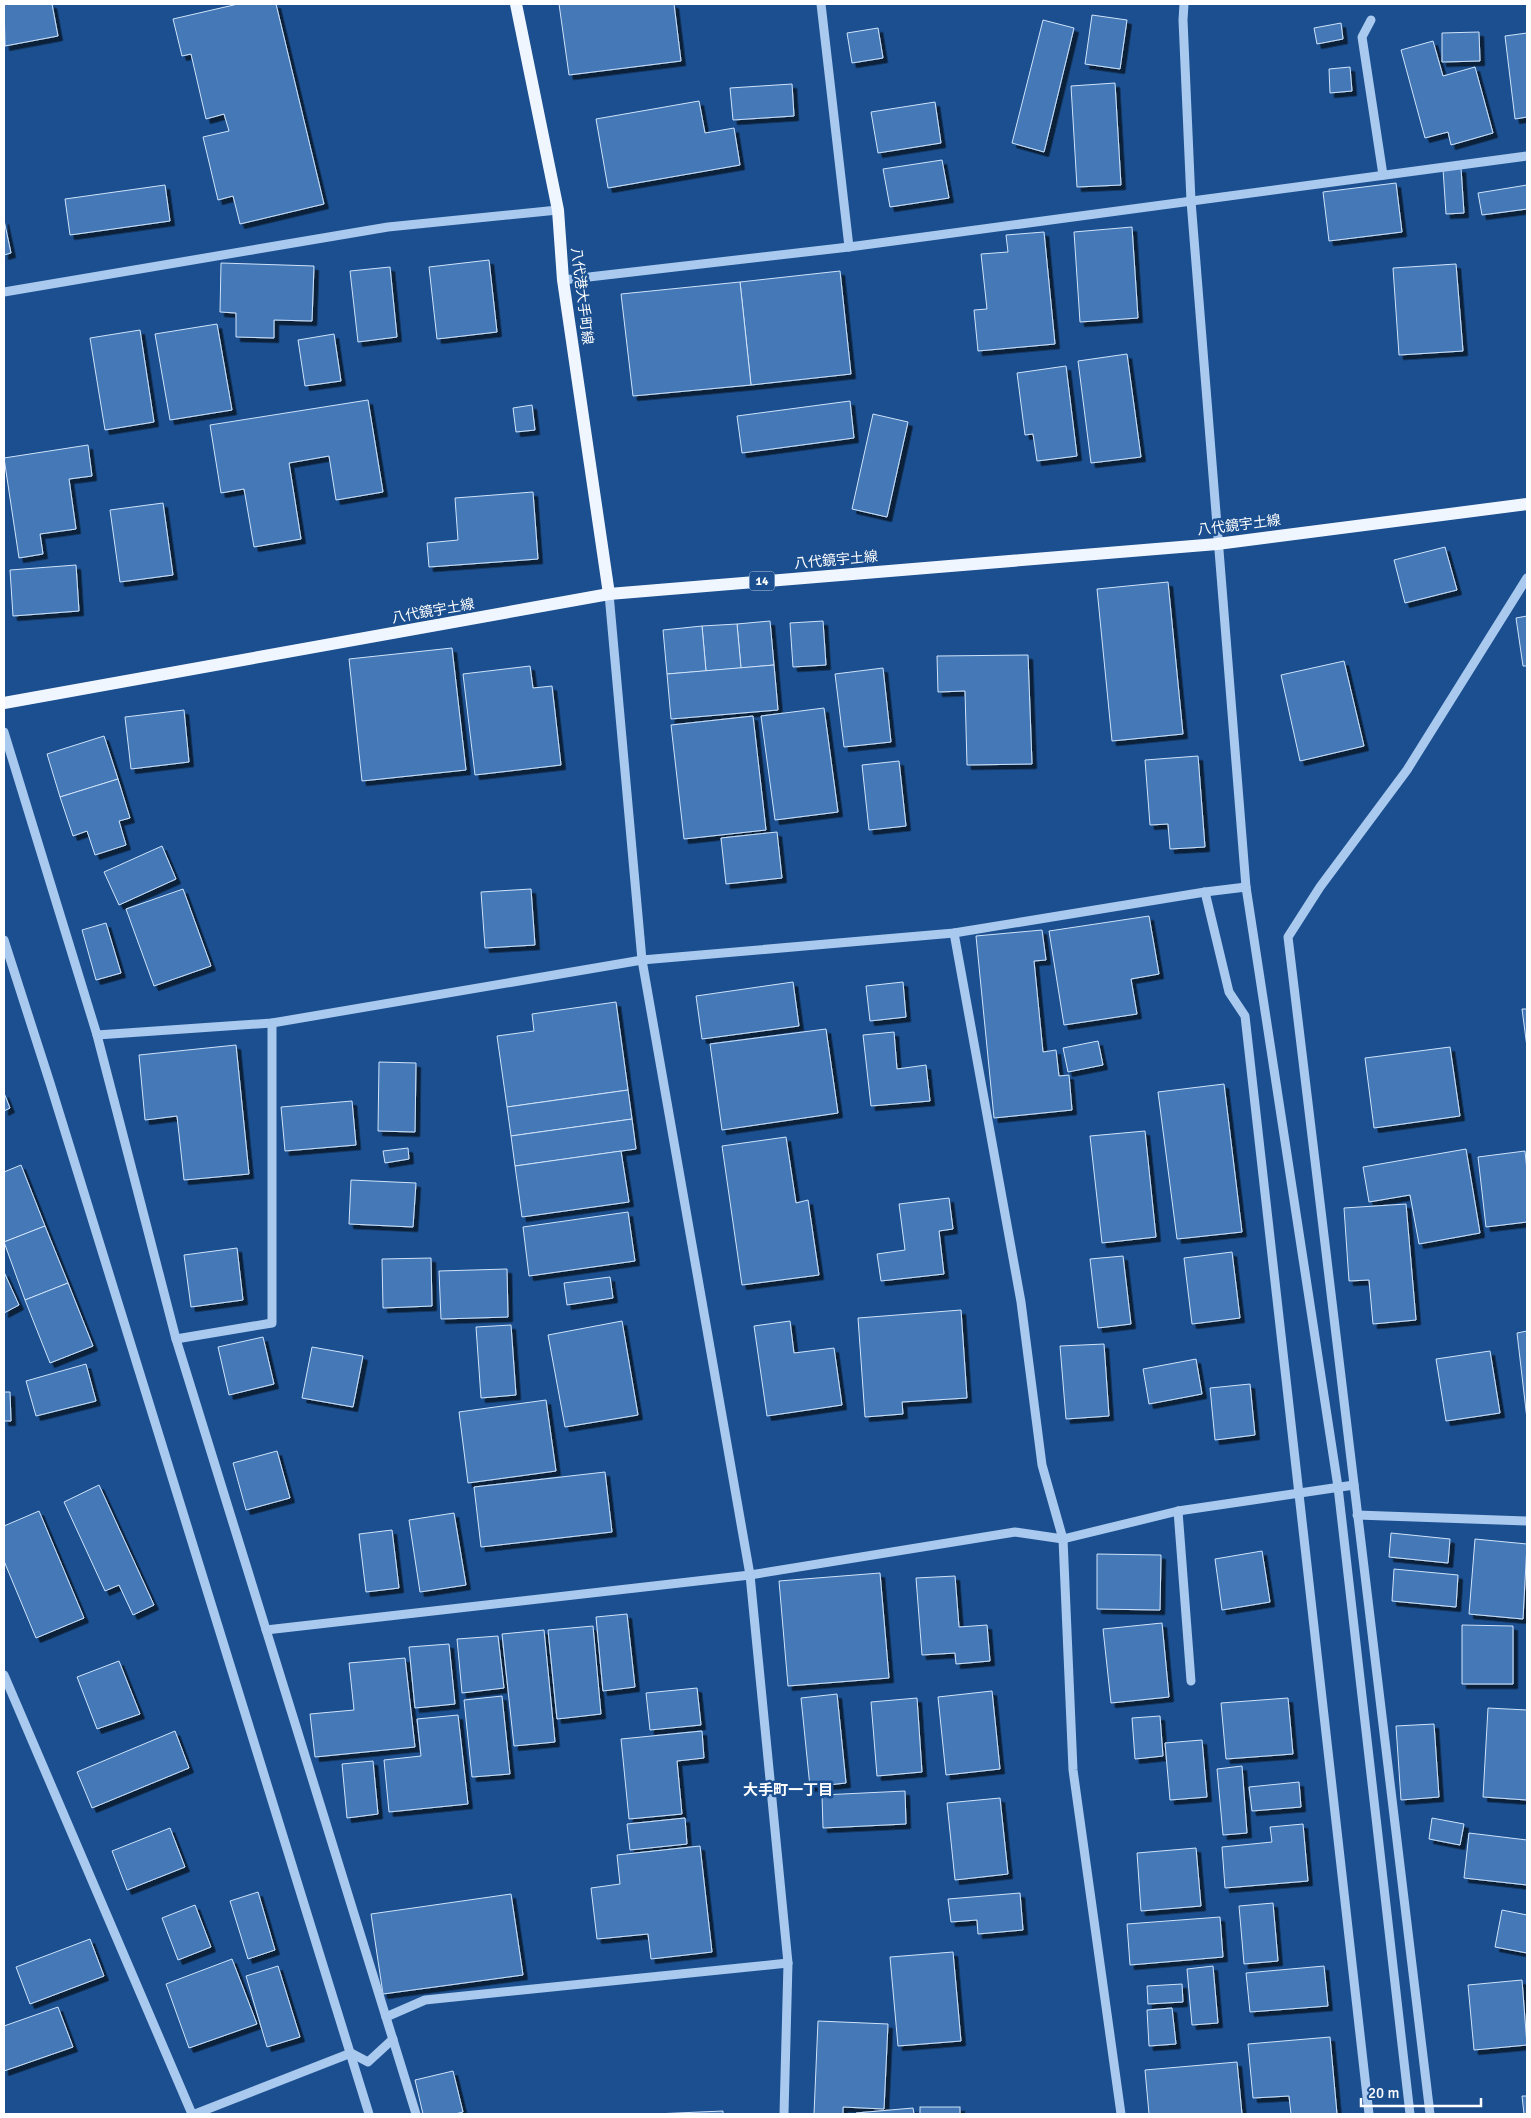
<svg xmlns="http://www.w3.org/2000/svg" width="1531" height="2118" font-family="Signika,'Noto Sans JP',sans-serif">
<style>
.building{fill:#4478b7;stroke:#cfe3fa;filter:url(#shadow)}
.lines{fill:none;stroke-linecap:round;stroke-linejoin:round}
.minor{stroke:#a9c9ee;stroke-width:9}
.major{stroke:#f0f6ff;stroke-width:12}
.labels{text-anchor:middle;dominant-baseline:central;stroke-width:5;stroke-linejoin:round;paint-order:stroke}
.shield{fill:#1b4f8f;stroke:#bbcadd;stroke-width:1}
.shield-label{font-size:12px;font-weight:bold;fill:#fff}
.street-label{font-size:14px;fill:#fff;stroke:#1b4f8f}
.neighbourhood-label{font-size:15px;font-weight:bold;fill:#fff;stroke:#1b4f8f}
</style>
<defs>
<filter id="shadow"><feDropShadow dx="4.5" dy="4.5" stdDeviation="0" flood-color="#0009"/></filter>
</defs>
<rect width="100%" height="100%" fill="#1b4f8f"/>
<g class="building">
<polygon points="4,4 52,4 58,36 5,46"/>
<polygon points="238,4 276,4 324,204 240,224 233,196 218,200 203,137 229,131 224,114 206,119 191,54 182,56 173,19"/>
<polygon points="559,4 674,4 681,61 569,75"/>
<polygon points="1092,15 1127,20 1120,69 1085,64"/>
<polygon points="1043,20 1074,28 1044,152 1012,143"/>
<polygon points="1341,23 1343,39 1317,44 1314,28"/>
<polygon points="878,28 883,58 852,63 847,33"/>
<polygon points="1479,32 1480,61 1442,62 1442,33"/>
<polygon points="1527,33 1527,117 1515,119 1505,36"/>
<polygon points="1433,41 1443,76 1475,67 1493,133 1451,145 1448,132 1425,138 1401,50"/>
<polygon points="1350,67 1352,91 1330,93 1329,69"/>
<polygon points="1115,83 1121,185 1077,187 1071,86"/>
<polygon points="792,84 794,116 733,120 730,88"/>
<polygon points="699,101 705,133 734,128 740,165 608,188 596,119"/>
<polygon points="935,102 941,143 878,153 871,112"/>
<polygon points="942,160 949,198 890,207 883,169"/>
<polygon points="1461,168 1464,213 1446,214 1443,169"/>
<polygon points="1396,183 1402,232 1329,241 1323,192"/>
<polygon points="165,185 170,221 70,235 65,199"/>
<polygon points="1527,185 1527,209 1482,215 1478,193"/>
<polygon points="4,220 11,253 4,255"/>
<polygon points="1132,227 1138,318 1080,322 1074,232"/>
<polygon points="1044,232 1055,344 978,351 974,310 987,309 981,254 1008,252 1006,235"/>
<polygon points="489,260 497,332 437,339 429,267"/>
<polygon points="221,263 314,266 312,321 274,320 274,338 236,337 236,313 220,312"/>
<polygon points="1456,264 1463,351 1399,355 1393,268"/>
<polygon points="390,267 397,337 358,342 350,271"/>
<polygon points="840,271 851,374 751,385 740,282"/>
<polygon points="740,282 751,385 633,396 621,294"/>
<polygon points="217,324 232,410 170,420 155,334"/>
<polygon points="140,330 154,422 105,430 90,338"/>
<polygon points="334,334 341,381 305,386 298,340"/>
<polygon points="1127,354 1141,457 1091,463 1078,361"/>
<polygon points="1066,366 1077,456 1037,461 1033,434 1025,435 1017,373"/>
<polygon points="368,400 383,492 336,500 329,456 289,463 301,539 254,547 244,489 221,493 210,425"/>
<polygon points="850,401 854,438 742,453 737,416"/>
<polygon points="532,405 535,430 516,432 513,408"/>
<polygon points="873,414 908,422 887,517 852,509"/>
<polygon points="88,445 92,476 69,479 76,529 40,534 43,554 19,558 4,458"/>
<polygon points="533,492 538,559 429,567 427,543 458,540 455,498"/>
<polygon points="163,503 173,575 120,582 110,510"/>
<polygon points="1445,547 1457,590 1405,603 1394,560"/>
<polygon points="76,565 79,611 13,616 10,570"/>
<polygon points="1168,582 1183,734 1112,741 1097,589"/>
<polygon points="1527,616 1527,666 1523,666 1516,618"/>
<polygon points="770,621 774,665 741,668 737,624"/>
<polygon points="823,621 826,665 793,667 790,623"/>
<polygon points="737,624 741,668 706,671 702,626"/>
<polygon points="702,626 706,671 667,674 663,630"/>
<polygon points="452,648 466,770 362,781 349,659"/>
<polygon points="1028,655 1032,764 967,765 965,691 938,692 937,656"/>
<polygon points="1344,661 1364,746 1300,761 1281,675"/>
<polygon points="774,665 778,710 671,719 667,674"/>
<polygon points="530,666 533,688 552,686 561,765 475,775 463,674"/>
<polygon points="883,668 891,742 844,747 835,674"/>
<polygon points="824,708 838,812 775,820 761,716"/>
<polygon points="184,710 189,762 131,769 125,717"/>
<polygon points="753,716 766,830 684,839 671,725"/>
<polygon points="104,736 118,779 60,797 47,754"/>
<polygon points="1198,756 1205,847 1170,849 1168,824 1150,825 1145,760"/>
<polygon points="899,761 906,826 869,830 862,765"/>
<polygon points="118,779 130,818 119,821 126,845 95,855 87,831 73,836 60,797"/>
<polygon points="777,832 782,878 726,884 721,838"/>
<polygon points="162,846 176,879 119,905 104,872"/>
<polygon points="183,889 211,966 154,986 126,909"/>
<polygon points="531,889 535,945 485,948 481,892"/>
<polygon points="1149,916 1159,974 1131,979 1137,1014 1064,1025 1049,931"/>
<polygon points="106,923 121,973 96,980 82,930"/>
<polygon points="1042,930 1046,960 1034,961 1043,1052 1056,1050 1059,1076 1069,1075 1072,1110 994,1118 976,936"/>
<polygon points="793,982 799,1026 702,1039 696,996"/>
<polygon points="903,982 906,1017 870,1021 866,986"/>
<polygon points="616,1002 628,1090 507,1107 497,1036 534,1031 532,1014"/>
<polygon points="1522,1009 1527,1009 1527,1047"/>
<polygon points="826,1029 838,1113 722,1130 710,1044"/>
<polygon points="894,1032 897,1069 926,1065 930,1101 871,1106 863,1035"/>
<polygon points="1098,1041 1103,1065 1068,1072 1063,1048"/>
<polygon points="236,1045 249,1174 184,1180 177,1116 145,1120 139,1055"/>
<polygon points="1450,1047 1460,1116 1374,1128 1365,1058"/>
<polygon points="379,1062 416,1063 415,1132 378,1131"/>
<polygon points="1224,1084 1242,1232 1177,1239 1158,1092"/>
<polygon points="628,1090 632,1119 511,1136 507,1107"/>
<polygon points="4,1093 10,1108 4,1111"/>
<polygon points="352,1101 356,1145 285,1151 281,1107"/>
<polygon points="632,1119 636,1149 515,1166 511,1136"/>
<polygon points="1145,1131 1156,1237 1102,1243 1090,1136"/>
<polygon points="786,1137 796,1203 808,1200 819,1275 742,1285 722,1146"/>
<polygon points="408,1148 409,1159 385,1163 383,1151"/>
<polygon points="1466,1149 1480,1233 1419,1244 1410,1195 1369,1202 1363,1167"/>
<polygon points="621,1151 629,1202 522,1217 515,1166"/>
<polygon points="1525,1151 1527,1171 1527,1222 1486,1227 1478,1157"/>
<polygon points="21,1165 45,1226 4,1242 4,1172"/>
<polygon points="351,1180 416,1183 413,1227 349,1224"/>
<polygon points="949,1198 953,1229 939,1231 944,1274 881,1281 877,1254 905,1250 899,1204"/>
<polygon points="1406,1204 1416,1320 1373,1324 1369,1280 1349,1281 1344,1208"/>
<polygon points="628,1212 635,1261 529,1276 523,1227"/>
<polygon points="45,1226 68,1283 25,1300 4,1242"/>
<polygon points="237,1248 243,1300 191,1307 184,1255"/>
<polygon points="1232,1252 1240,1318 1192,1324 1184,1258"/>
<polygon points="1123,1256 1131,1324 1098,1328 1090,1259"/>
<polygon points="431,1258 432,1306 383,1308 382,1259"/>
<polygon points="507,1269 508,1317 441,1319 439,1271"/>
<polygon points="4,1272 19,1305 4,1313"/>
<polygon points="610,1277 613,1298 567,1305 564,1283"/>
<polygon points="68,1283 93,1346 50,1363 25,1300"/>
<polygon points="961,1310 967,1398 902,1402 903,1414 865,1417 858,1318"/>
<polygon points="622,1321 638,1415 565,1427 548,1335"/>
<polygon points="790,1321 794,1353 834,1348 842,1405 767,1416 754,1326"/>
<polygon points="511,1325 516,1395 481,1398 476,1327"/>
<polygon points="1527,1331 1527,1419 1517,1333"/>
<polygon points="263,1337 274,1384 229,1395 218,1347"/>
<polygon points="1104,1344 1109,1416 1066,1419 1060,1346"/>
<polygon points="312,1347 363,1356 353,1407 302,1398"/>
<polygon points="1490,1351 1500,1413 1446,1421 1436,1359"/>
<polygon points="1196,1359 1202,1394 1149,1404 1143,1369"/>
<polygon points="86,1364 96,1401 36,1416 26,1381"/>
<polygon points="1250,1384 1255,1435 1215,1440 1210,1388"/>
<polygon points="4,1392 10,1392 11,1421 4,1421"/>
<polygon points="546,1400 556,1471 468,1483 459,1412"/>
<polygon points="277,1451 290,1498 246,1510 233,1463"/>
<polygon points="605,1472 612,1532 481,1547 474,1487"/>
<polygon points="99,1485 154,1605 133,1615 119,1585 105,1591 64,1502"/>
<polygon points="39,1511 84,1618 36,1638 4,1561 4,1526"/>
<polygon points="454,1513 466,1585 420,1592 409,1520"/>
<polygon points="392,1530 399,1588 366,1592 359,1534"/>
<polygon points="1391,1533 1450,1539 1448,1563 1389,1557"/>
<polygon points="1475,1539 1527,1544 1523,1619 1469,1614"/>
<polygon points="1262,1551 1270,1602 1222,1610 1215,1559"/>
<polygon points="1097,1554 1161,1555 1160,1610 1097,1609"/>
<polygon points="1394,1569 1458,1575 1456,1607 1392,1601"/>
<polygon points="880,1573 889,1678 788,1686 779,1581"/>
<polygon points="955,1576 959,1627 987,1625 990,1661 956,1664 955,1653 922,1655 916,1578"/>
<polygon points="627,1614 635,1687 603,1691 596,1617"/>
<polygon points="1162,1623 1169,1697 1111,1703 1103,1629"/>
<polygon points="1462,1625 1513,1626 1513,1684 1462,1684"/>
<polygon points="593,1626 601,1714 557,1719 548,1630"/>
<polygon points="544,1630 555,1742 514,1746 502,1634"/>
<polygon points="498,1636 504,1688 462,1693 457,1639"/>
<polygon points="449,1644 455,1704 415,1708 409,1647"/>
<polygon points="405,1658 415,1747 315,1757 310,1714 354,1710 349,1663"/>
<polygon points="119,1661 140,1714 97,1729 77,1677"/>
<polygon points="697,1688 701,1725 650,1730 646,1693"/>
<polygon points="992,1691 1000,1769 946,1775 938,1697"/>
<polygon points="837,1694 846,1783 810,1787 801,1698"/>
<polygon points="502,1696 510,1774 472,1777 464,1700"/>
<polygon points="917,1698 922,1772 877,1776 871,1702"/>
<polygon points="1288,1698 1293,1754 1226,1759 1221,1703"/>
<polygon points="1488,1708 1527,1710 1527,1800 1483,1797"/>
<polygon points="458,1715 468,1804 389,1812 384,1760 421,1756 417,1719"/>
<polygon points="1160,1716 1163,1756 1135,1759 1132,1718"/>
<polygon points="1434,1724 1439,1797 1401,1800 1396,1726"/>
<polygon points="175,1731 189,1768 92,1808 77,1772"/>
<polygon points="702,1731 704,1758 677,1761 682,1814 629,1819 621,1739"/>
<polygon points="1202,1740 1207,1797 1170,1800 1165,1743"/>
<polygon points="373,1761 378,1814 347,1818 342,1764"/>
<polygon points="1242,1766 1247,1833 1223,1835 1217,1769"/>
<polygon points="1299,1782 1301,1807 1252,1811 1249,1787"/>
<polygon points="905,1791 906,1824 823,1828 822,1795"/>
<polygon points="1000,1798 1008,1874 955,1880 947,1803"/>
<polygon points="685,1818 687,1844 630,1850 627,1824"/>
<polygon points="1432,1818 1464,1824 1460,1845 1429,1839"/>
<polygon points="1303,1824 1308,1881 1225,1888 1222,1847 1272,1842 1270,1827"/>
<polygon points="170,1828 185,1867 127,1890 112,1851"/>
<polygon points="1469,1833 1527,1840 1527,1885 1464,1878"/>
<polygon points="700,1846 712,1952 651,1959 648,1934 597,1939 591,1888 620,1884 617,1855"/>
<polygon points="1196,1848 1201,1906 1141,1911 1137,1853"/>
<polygon points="258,1892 275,1950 248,1959 230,1901"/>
<polygon points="1020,1893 1023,1930 978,1934 977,1920 951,1922 948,1899"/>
<polygon points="511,1894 523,1975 383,1994 371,1914"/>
<polygon points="1273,1903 1278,1961 1244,1964 1239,1906"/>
<polygon points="195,1905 211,1947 178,1960 162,1918"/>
<polygon points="1502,1910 1527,1915 1527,1953 1495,1947"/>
<polygon points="1220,1917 1223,1957 1130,1965 1127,1924"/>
<polygon points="90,1939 104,1976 30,2004 16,1967"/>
<polygon points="953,1952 961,2041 898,2046 890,1957"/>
<polygon points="232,1959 257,2024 189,2048 166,1984"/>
<polygon points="278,1966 300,2037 267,2047 246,1976"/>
<polygon points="1213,1966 1218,2023 1192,2025 1187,1969"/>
<polygon points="1324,1966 1328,2006 1250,2012 1246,1973"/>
<polygon points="1522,1980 1527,2045 1474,2050 1468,1985"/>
<polygon points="1182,1984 1183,2002 1148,2004 1147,1986"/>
<polygon points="58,2007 73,2047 4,2071 4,2026"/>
<polygon points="1172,2008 1176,2044 1149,2046 1147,2010"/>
<polygon points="818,2021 888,2024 884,2109 843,2107 843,2114 814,2114"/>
<polygon points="1330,2037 1337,2114 1291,2114 1289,2096 1253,2098 1248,2044"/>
<polygon points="1237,2062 1242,2114 1149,2114 1145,2070"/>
<polygon points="453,2071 463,2112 455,2114 423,2114 415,2080"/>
<polygon points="1522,2096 1527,2096 1527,2114 1524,2114"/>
<rect x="920" y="2107" width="40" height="7"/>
<polygon points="913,2108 914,2114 856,2114 856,2113"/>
<polygon points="723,2111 723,2114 654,2114"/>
</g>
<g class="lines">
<g class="minor">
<polyline points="821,4 849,247"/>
<polyline points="1184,4 1183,20 1191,201 1246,887 1338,1487 1410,2114"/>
<polyline points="1371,20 1362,37 1383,175"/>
<polyline points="563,280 849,247 1527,156"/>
<polyline points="4,292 388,227 558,210"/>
<polyline points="609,594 642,960 750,1575 788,1963 784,2114"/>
<polyline points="4,732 97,1035 176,1339 416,2114"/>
<polyline points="1205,892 1229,992 1245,1016 1369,2114"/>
<polyline points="954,933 1021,1302 1042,1465 1063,1539 1073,1770 1121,2114"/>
<polyline points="4,940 50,1083 369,2114"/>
<polyline points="97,1035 272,1023 642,960 954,933 1205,892 1246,887"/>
<polyline points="176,1339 272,1323 272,1023"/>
<polyline points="1178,1511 1191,1681"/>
<polyline points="1357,1515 1527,1521"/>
<polyline points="266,1630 750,1575 1015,1532 1063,1539 1178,1511 1354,1485"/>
<polyline points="4,1675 192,2114"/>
<polyline points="386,2017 425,2000 788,1963"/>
<polyline points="195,2114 351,2053 368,2062 393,2039"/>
<polyline points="1430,2114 1288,937 1320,887 1407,770 1527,578"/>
</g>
<g class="major">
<polyline points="516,4 558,210 563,280 609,594"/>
<polyline points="4,703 609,594 1217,544 1527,504"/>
</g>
</g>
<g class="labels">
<rect class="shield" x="749.5" y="571.5" width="25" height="19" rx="4"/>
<g class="shield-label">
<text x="762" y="581">14</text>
</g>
<g class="street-label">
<text transform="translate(582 296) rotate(83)">八代港大手町線</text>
<text transform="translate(1239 525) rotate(-7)">八代鏡宇土線</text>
<text transform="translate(836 560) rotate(-5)">八代鏡宇土線</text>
<text transform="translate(433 611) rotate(-10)">八代鏡宇土線</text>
</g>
<g class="neighbourhood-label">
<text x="788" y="1790">大手町一丁目</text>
</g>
</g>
<rect width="1531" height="2118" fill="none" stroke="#ffffff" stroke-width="10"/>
<path d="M1361 2098v8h120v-8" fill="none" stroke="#ffffff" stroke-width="2.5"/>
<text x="1368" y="2098" font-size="15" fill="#ffffff" stroke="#1b4f8f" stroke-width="4" paint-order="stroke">20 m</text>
</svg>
